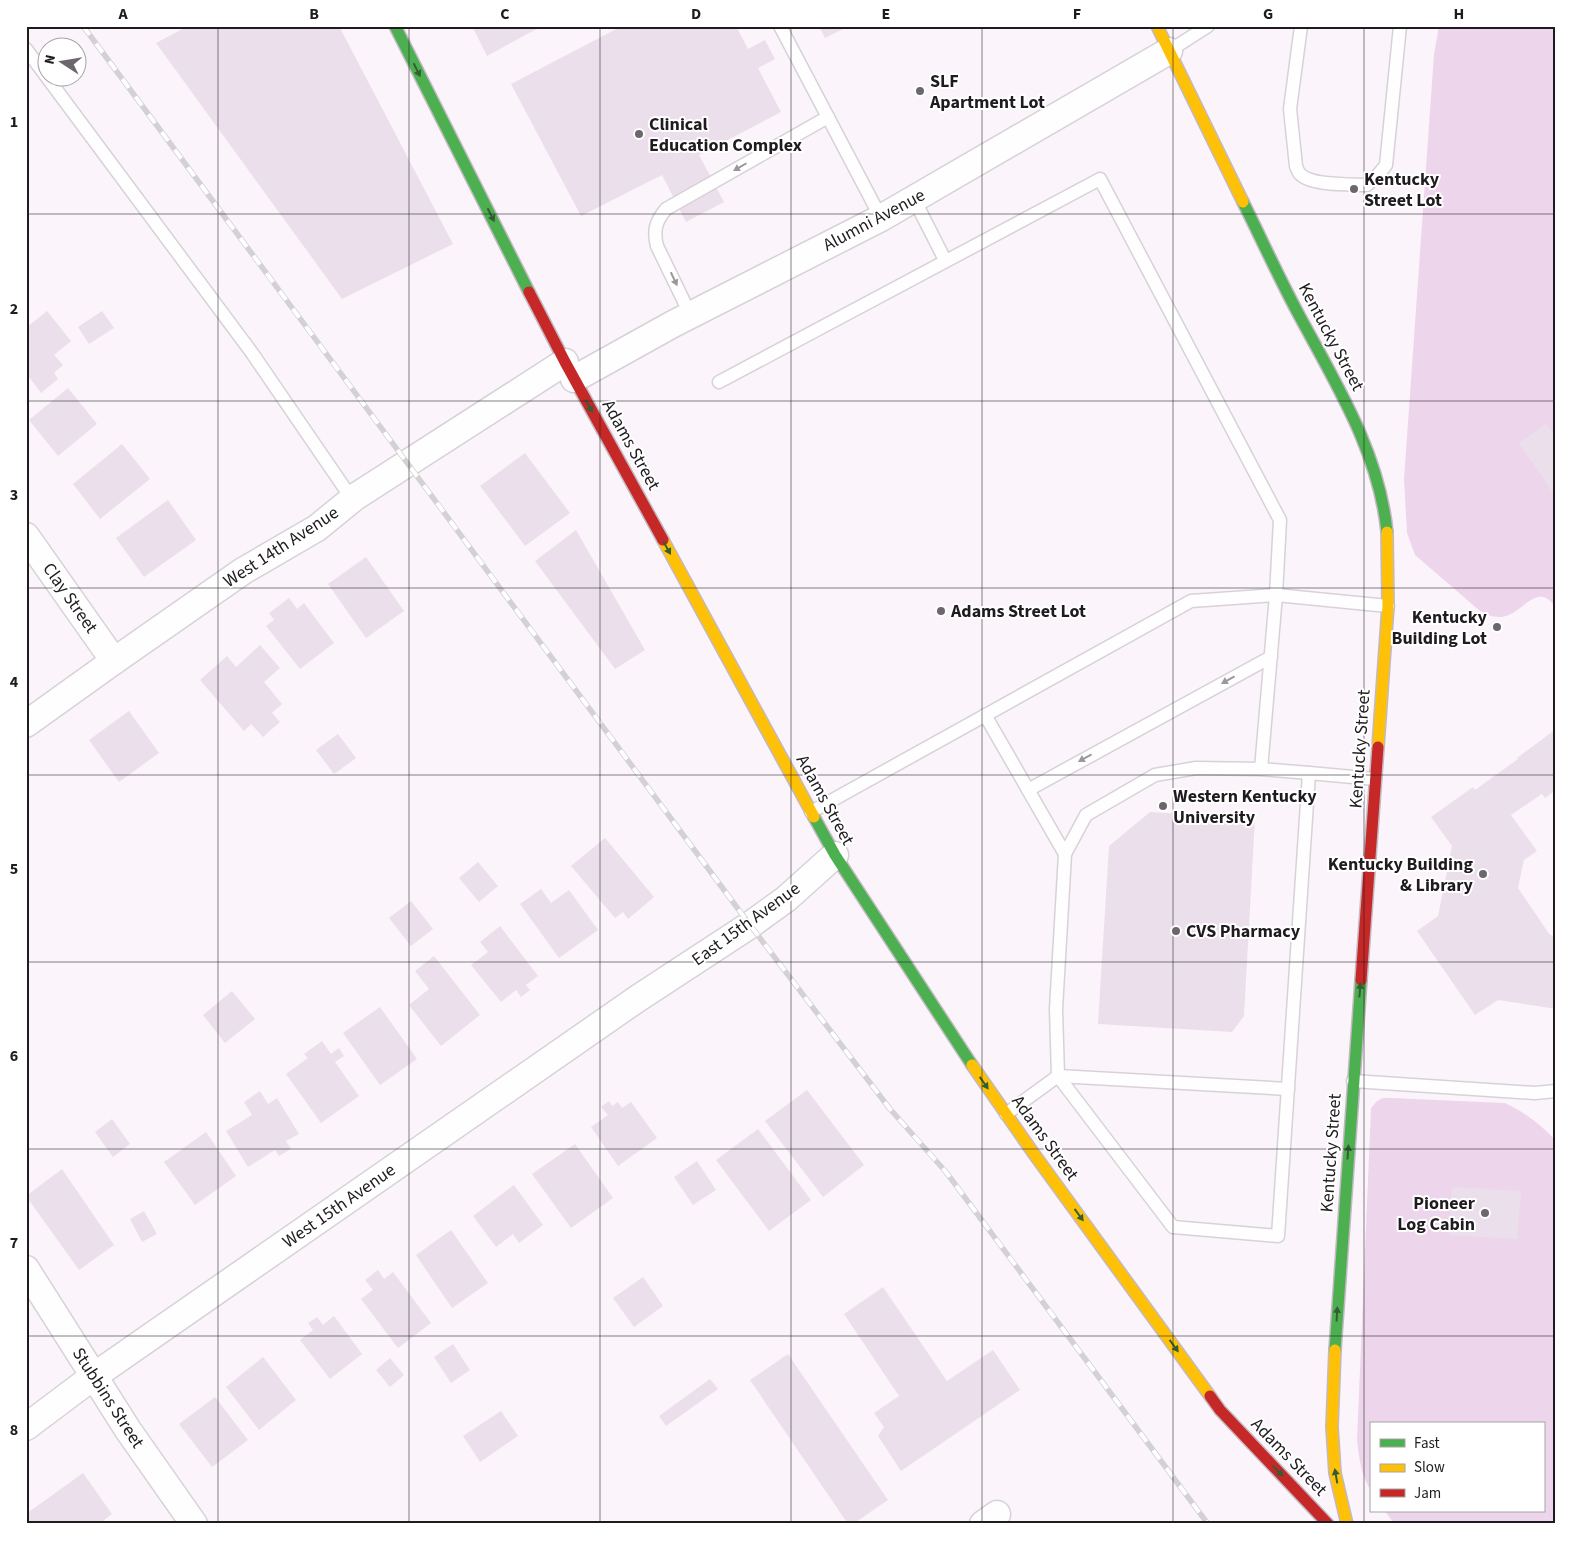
<svg xmlns="http://www.w3.org/2000/svg" width="1582" height="1550" font-family="'Source Sans 3',sans-serif">
<style>
.green{fill:#edd6ec}
.building{fill:#ebdfeb}
.lines{fill:none;stroke-linecap:round;stroke-linejoin:round}
.lane-casing{stroke:#d7d2d7;stroke-width:15}
.street-casing{stroke:#d7d2d7;stroke-width:29}
.fast-casing{stroke:#c3b9c3;stroke-width:14}
.slow-casing{stroke:#c3b9c3;stroke-width:14}
.jam-casing{stroke:#c3b9c3;stroke-width:14}
.lane{stroke:#fefefe;stroke-width:12}
.street{stroke:#fefefe;stroke-width:26}
.fast{stroke:#4caf50;stroke-width:11}
.slow{stroke:#ffc107;stroke-width:11}
.jam{stroke:#c62828;stroke-width:11}
.rail-casing{stroke:#d3d1d3;stroke-width:5.5}
.rail{stroke:#fff;stroke-width:4;stroke-dasharray:11;stroke-linecap:butt}
.oneway{fill:#335e35}
.oneway2{fill:#9a989a}
.grid{fill:none;stroke:#1f1b1f;stroke-width:1;stroke-opacity:0.55}
.poi-dot{fill:#6c676c;stroke:#fff;stroke-width:2}
.labels{text-anchor:middle;dominant-baseline:central;stroke-width:4;stroke-linejoin:round;paint-order:stroke}
.poi-label{font-size:18px;font-weight:bold;fill:#1f1b1f;stroke:#fff;text-anchor:start}
.street-label{font-size:18px;fill:#1f1b1f;stroke:#fff}
.neatline{fill:none;stroke:#1f1b1f;stroke-width:2}
.grid-label{font-size:16px;text-anchor:middle;font-weight:bold;fill:#1f1b1f}
</style>
<rect width="100%" height="100%" fill="#fbf5fb"/>
<g class="green">
<path d="M1439,26H1556V608C1536,578 1522,618 1499,617C1492,617 1486,614 1480,611L1415,555L1407,533L1404,479L1434,54Z"/>
<path d="M1383,1098H1392L1505,1103C1524,1112 1542,1125 1556,1141V1524H1394L1385,1511H1543V1424H1371V1491C1361,1475 1359,1458 1357,1440L1371,1108L1377,1101Z"/>
</g>
<g class="building">
<polygon points="188,26 339,26 453,244 342,299 156,43"/>
<polygon points="472,26 542,26 487,56"/>
<polygon points="622,26 736,26 748,49 765,40 775,59 758,68 781,112 699,155 724,202 686,222 662,175 581,216 511,84"/>
<polygon points="819,26 849,26 825,38"/>
<polygon points="47,311 71,341 54,355 63,365 54,373 58,379 41,393 30,378 26,381 26,328"/>
<polygon points="102,311 114,328 89,344 78,327"/>
<polygon points="68,388 97,424 58,456 29,420"/>
<polygon points="1546,424 1556,437 1556,497 1519,443"/>
<polygon points="122,444 150,479 100,519 73,484"/>
<polygon points="525,453 570,513 525,546 480,486"/>
<polygon points="168,500 196,540 144,577 116,538"/>
<polygon points="576,530 645,650 615,669 535,561"/>
<polygon points="366,557 404,611 366,638 328,584"/>
<polygon points="289,598 297,609 304,603 334,643 300,669 266,626 274,620 269,613"/>
<polygon points="260,645 280,668 264,682 282,704 272,713 280,722 263,737 251,724 244,731 200,680 227,656 236,667"/>
<polygon points="129,711 159,753 119,782 89,740"/>
<polygon points="1556,729 1556,790 1545,798 1542,794 1511,815 1537,851 1524,860 1518,888 1550,935 1556,936 1556,1009 1498,1000 1475,1015 1417,931 1438,916 1452,846 1431,817 1473,787 1475,790 1504,769 1518,759 1517,758"/>
<polygon points="338,734 356,758 334,774 316,750"/>
<polygon points="1150,812 1255,818 1244,1016 1232,1032 1098,1024 1109,846"/>
<polygon points="605,838 654,897 628,919 623,912 615,918 571,866"/>
<polygon points="478,862 498,886 479,902 459,878"/>
<polygon points="541,889 551,903 569,890 598,930 559,958 520,904"/>
<polygon points="411,901 433,929 411,946 389,918"/>
<polygon points="500,926 538,976 526,985 530,990 521,997 516,990 501,1002 471,965 488,952 480,942"/>
<polygon points="434,956 480,1015 441,1046 409,1005 429,989 415,971"/>
<polygon points="232,991 255,1019 225,1043 203,1015"/>
<polygon points="380,1007 417,1059 380,1085 343,1033"/>
<polygon points="322,1041 331,1054 339,1048 344,1056 335,1062 359,1096 321,1123 286,1074 308,1058 304,1054"/>
<polygon points="807,1090 864,1165 823,1197 765,1121"/>
<polygon points="260,1091 268,1104 277,1098 299,1134 286,1141 291,1149 279,1156 275,1150 248,1167 226,1131 252,1115 244,1102"/>
<polygon points="609,1101 612,1106 618,1102 622,1108 631,1102 657,1138 618,1166 591,1127 608,1115 601,1107"/>
<polygon points="112,1119 130,1144 113,1157 95,1132"/>
<polygon points="758,1129 811,1200 769,1231 716,1160"/>
<polygon points="206,1132 236,1176 195,1205 164,1162"/>
<polygon points="575,1144 613,1198 571,1228 532,1174"/>
<polygon points="697,1161 716,1190 693,1205 674,1177"/>
<polygon points="62,1169 114,1245 79,1270 26,1196"/>
<polygon points="514,1185 543,1225 519,1243 513,1234 496,1247 473,1216"/>
<polygon points="1452,1187 1521,1191 1517,1239 1449,1235"/>
<polygon points="144,1211 157,1234 142,1242 130,1219"/>
<polygon points="451,1230 488,1283 452,1308 416,1255"/>
<polygon points="378,1270 384,1279 393,1272 431,1323 398,1348 361,1299 373,1290 365,1280"/>
<polygon points="643,1277 663,1306 634,1327 613,1298"/>
<polygon points="883,1287 947,1381 993,1350 1020,1390 901,1471 878,1436 884,1427 874,1413 899,1396 844,1314"/>
<polygon points="334,1316 362,1354 330,1379 300,1340 313,1330 308,1323 317,1317 323,1325"/>
<polygon points="453,1344 470,1370 451,1383 434,1357"/>
<polygon points="788,1354 888,1500 853,1524 848,1524 750,1380"/>
<polygon points="263,1357 296,1400 259,1430 226,1387"/>
<polygon points="390,1358 404,1375 390,1387 376,1370"/>
<polygon points="710,1379 718,1389 666,1426 659,1416"/>
<polygon points="215,1397 248,1440 212,1467 179,1424"/>
<polygon points="501,1411 518,1436 480,1462 463,1436"/>
<polygon points="83,1473 112,1514 99,1524 26,1524 26,1514"/>
</g>
<g class="lines">
<defs>
<g id="lane">
<polyline points="780,26 881,218"/>
<path d="M1301,26L1290,109L1296,166C1297,169 1298,172 1300,174C1311,186 1351,184 1367,185L1377,176L1386,165L1400,26"/>
<polyline points="26,49 252,353 352,499"/>
<polyline points="1169,51 1208,26"/>
<polyline points="914,199 945,260"/>
<path d="M691,316L657,246C653,230 656,221 666,209L828,117"/>
<polyline points="719,382 1100,179 1280,520 1276,595 1261,769 1196,768 1155,775 1086,815 1065,854 1056,1009 1058,1076 1006,1114"/>
<polyline points="985,715 1065,854"/>
<polyline points="1261,769 1309,773"/>
<polyline points="1028,790 1271,657"/>
<polyline points="811,812 1191,601 1276,595 1388,606"/>
<polyline points="1058,1076 1173,1227 1278,1236 1309,773 1375,779"/>
<polyline points="1058,1076 1288,1089"/>
<polyline points="1353,1081 1535,1093 1556,1091"/>
</g>
<g id="street">
<polyline points="574,379 673,324 881,218 1169,51"/>
<polyline points="26,536 114,661"/>
<polyline points="26,724 114,661 243,571 317,528 355,497 565,362"/>
<polyline points="26,1269 128,1430 194,1524"/>
<polyline points="26,1427 94,1376 637,999 750,925 786,899 835,855"/>
<polyline points="983,1524 997,1514"/>
</g>
<g id="fast">
<polyline points="395,26 529,292"/>
<path d="M1243,202C1262,240 1279,278 1299,315C1336,384 1379,452 1387,532"/>
<polyline points="814,817 835,855 972,1065"/>
<polyline points="1335,1350 1361,980"/>
</g>
<g id="slow">
<polyline points="1157,26 1243,202"/>
<polyline points="663,540 814,817"/>
<polyline points="1378,747 1388,606 1387,532"/>
<polyline points="972,1065 1034,1154 1210,1396"/>
<polyline points="1335,1350 1332,1427 1335,1473 1347,1524"/>
</g>
<g id="jam">
<polyline points="529,292 565,362 663,540"/>
<polyline points="1361,980 1378,747"/>
<polyline points="1210,1396 1220,1410 1328,1524"/>
</g>
</defs>
<use href="#lane" class="lane-casing"/>
<use href="#street" class="street-casing"/>
<use href="#fast" class="fast-casing"/>
<use href="#slow" class="slow-casing"/>
<use href="#jam" class="jam-casing"/>
<use href="#lane" class="lane"/>
<use href="#street" class="street"/>
<use href="#fast" class="fast"/>
<use href="#slow" class="slow"/>
<use href="#jam" class="jam"/>
<defs>
<polyline id="rail" points="83,26 750,925 890,1109 946,1172 1208,1524"/>
</defs>
<use href="#rail" class="rail-casing"/>
<use href="#rail" class="rail"/>
</g>
<defs><path id="oneway-solid" d="M-6-.8H1V-3.2L6.5 0L1 3.2V.8H-6Z" transform="scale(1.25)"/></defs>
<g class="oneway">
<use href="#oneway-solid" transform="translate(417 70) rotate(63)"/>
<use href="#oneway-solid" transform="translate(491 215) rotate(63)"/>
<use href="#oneway-solid" transform="translate(589 406) rotate(61)"/>
<use href="#oneway-solid" transform="translate(667 548) rotate(61)"/>
<use href="#oneway-solid" transform="translate(1360 990) rotate(-85)"/>
<use href="#oneway-solid" transform="translate(984 1083) rotate(55)"/>
<use href="#oneway-solid" transform="translate(1348 1152) rotate(-86)"/>
<use href="#oneway-solid" transform="translate(1079 1215) rotate(54)"/>
<use href="#oneway-solid" transform="translate(1337 1314) rotate(-87)"/>
<use href="#oneway-solid" transform="translate(1174 1346) rotate(54)"/>
<use href="#oneway-solid" transform="translate(1278 1471) rotate(46)"/>
<use href="#oneway-solid" transform="translate(1336 1476) rotate(-100)"/>
</g>
<g class="oneway2">
<use href="#oneway-solid" transform="translate(740 167) rotate(150)"/>
<use href="#oneway-solid" transform="translate(674 279) rotate(65)"/>
<use href="#oneway-solid" transform="translate(1228 680) rotate(151)"/>
<use href="#oneway-solid" transform="translate(1085 758) rotate(151)"/>
</g>
<path class="grid" d="M218,26V1524M409,26V1524M600,26V1524M791,26V1524M982,26V1524M1173,26V1524M1364,26V1524M26,214H1556M26,401H1556M26,588H1556M26,775H1556M26,962H1556M26,1149H1556M26,1336H1556"/>
<g class="poi-dot">
<circle cx="920" cy="91" r="5"/>
<circle cx="639" cy="134" r="5"/>
<circle cx="1354" cy="189" r="5"/>
<circle cx="941" cy="611" r="5"/>
<circle cx="1497" cy="627" r="5"/>
<circle cx="1163" cy="806" r="5"/>
<circle cx="1483" cy="874" r="5"/>
<circle cx="1176" cy="931" r="5"/>
<circle cx="1485" cy="1213" r="5"/>
</g>
<g class="labels">
<g class="poi-label">
<text x="930" y="81">SLF<tspan x="930" dy="21">Apartment Lot</tspan></text>
<text x="649" y="124">Clinical<tspan x="649" dy="21">Education Complex</tspan></text>
<text x="1364" y="179">Kentucky<tspan x="1364" dy="21">Street Lot</tspan></text>
<text x="951" y="611">Adams Street Lot</text>
<text x="1487" y="617" text-anchor="end">Kentucky<tspan x="1487" dy="21">Building Lot</tspan></text>
<text x="1173" y="796">Western Kentucky<tspan x="1173" dy="21">University</tspan></text>
<text x="1473" y="864" text-anchor="end">Kentucky Building<tspan x="1473" dy="21">&amp; Library</tspan></text>
<text x="1186" y="931">CVS Pharmacy</text>
<text x="1475" y="1203" text-anchor="end">Pioneer<tspan x="1475" dy="21">Log Cabin</tspan></text>
</g>
<g class="street-label">
<text transform="translate(874 220) rotate(-28)">Alumni Avenue</text>
<text transform="translate(1331 337) rotate(62)">Kentucky Street</text>
<text transform="translate(631 445) rotate(61)">Adams Street</text>
<text transform="translate(281 547) rotate(-33)">West 14th Avenue</text>
<text transform="translate(70 598) rotate(55)">Clay Street</text>
<text transform="translate(1360 749) rotate(-86)">Kentucky Street</text>
<text transform="translate(825 800) rotate(61)">Adams Street</text>
<text transform="translate(746 924) rotate(-36)">East 15th Avenue</text>
<text transform="translate(1045 1138) rotate(54)">Adams Street</text>
<text transform="translate(1331 1153) rotate(-86)">Kentucky Street</text>
<text transform="translate(339 1206) rotate(-35)">West 15th Avenue</text>
<text transform="translate(108 1398) rotate(57)">Stubbins Street</text>
<text transform="translate(1289 1457) rotate(46)">Adams Street</text>
</g>
</g>
<rect width="1582" height="1550" fill="none" stroke="#ffffff" stroke-width="55"/>
<rect x="1370" y="1422" width="175" height="90" fill="#ffffff" stroke="#a5a4a5"/>
<rect x="1380" y="1439" width="25" height="8" fill="#4caf50" stroke="#a5a4a5"/>
<text x="1414" y="1448" font-size="15" fill="#1f1b1f">Fast</text>
<rect x="1380" y="1464" width="25" height="8" fill="#ffc107" stroke="#a5a4a5"/>
<text x="1414" y="1472" font-size="15" fill="#1f1b1f">Slow</text>
<rect x="1380" y="1489" width="25" height="8" fill="#c62828" stroke="#a5a4a5"/>
<text x="1414" y="1498" font-size="15" fill="#1f1b1f">Jam</text>
<g transform="translate(62 62) rotate(282)"><circle r="24" fill="#ffffff" stroke="#a5a4a5"/>
<path d="M0-4L9 19L0 12L-9 19Z" fill="#6c676c"/>
<text y="-8" font-size="14" font-weight="bold" text-anchor="middle" fill="#1f1b1f">N</text>
</g>
<rect x="28" y="28" width="1526" height="1494" class="neatline"/>
<g class="grid-label">
<text x="123" y="19">A</text>
<text x="314" y="19">B</text>
<text x="505" y="19">C</text>
<text x="696" y="19">D</text>
<text x="886" y="19">E</text>
<text x="1077" y="19">F</text>
<text x="1268" y="19">G</text>
<text x="1459" y="19">H</text>
<text x="14" y="127">1</text>
<text x="14" y="314">2</text>
<text x="14" y="500">3</text>
<text x="14" y="687">4</text>
<text x="14" y="874">5</text>
<text x="14" y="1061">6</text>
<text x="14" y="1248">7</text>
<text x="14" y="1435">8</text>
</g>
</svg>
